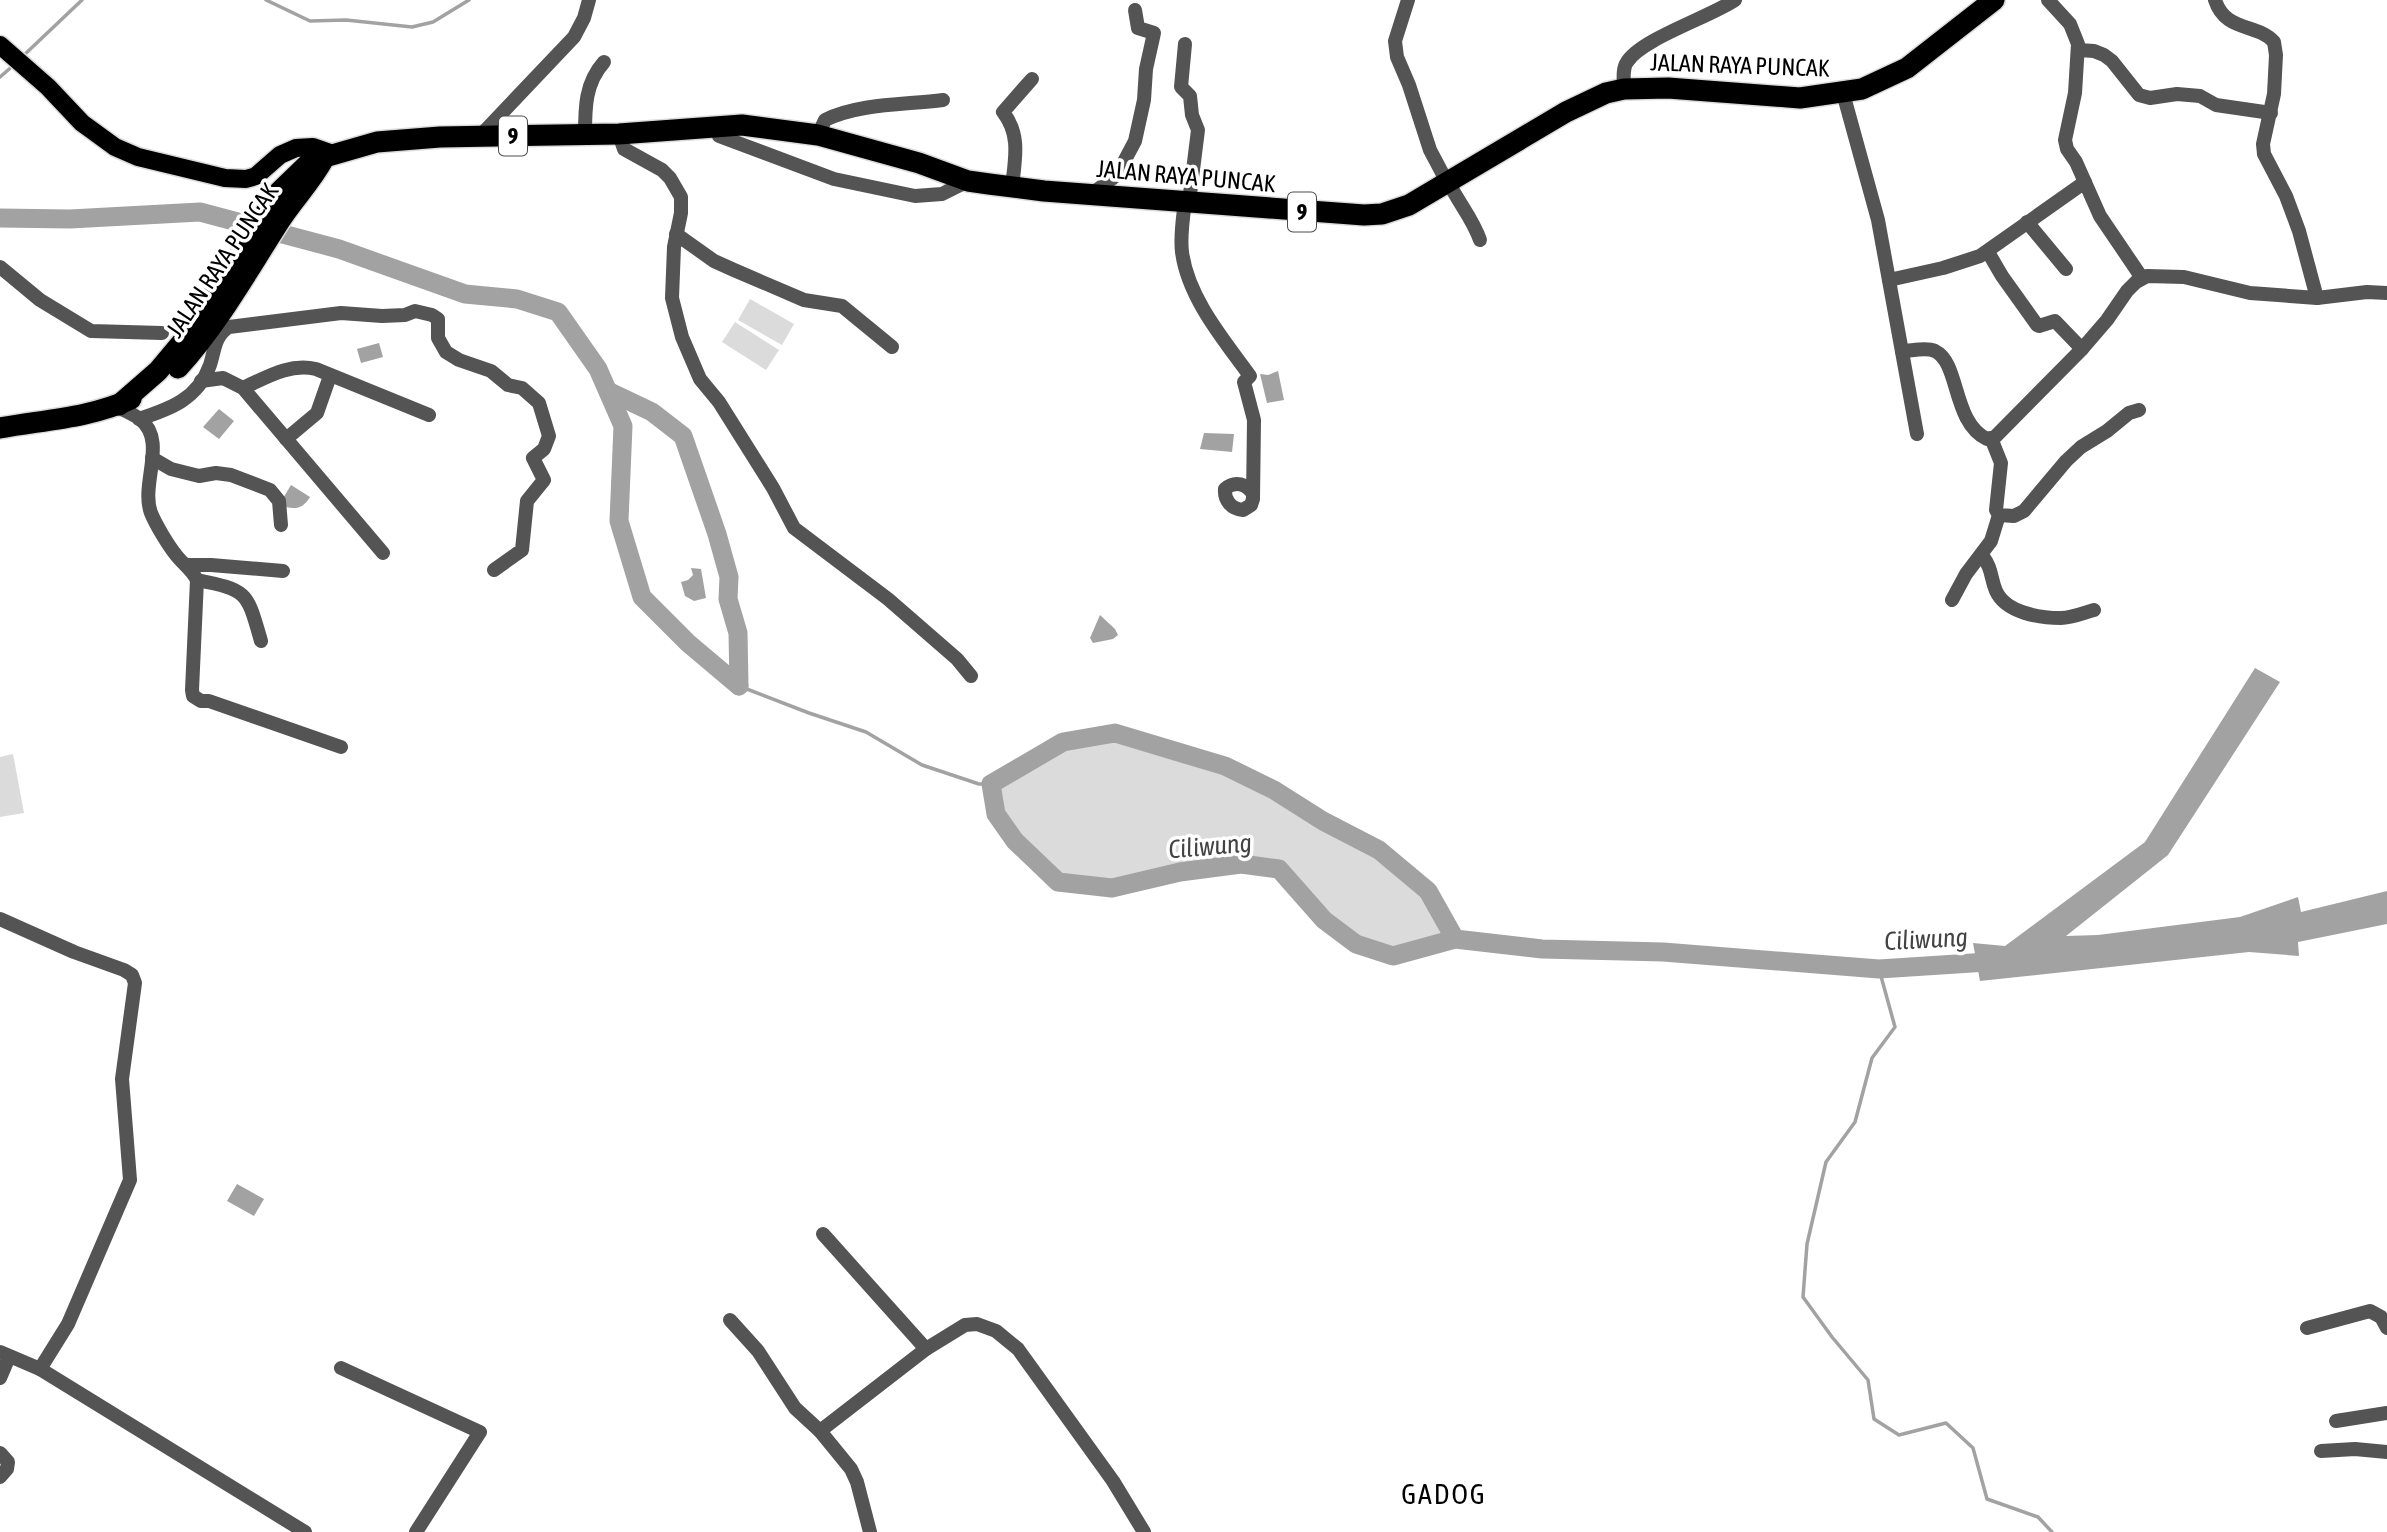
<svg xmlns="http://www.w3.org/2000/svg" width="2387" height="1532" font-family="'Asap Condensed',sans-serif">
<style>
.green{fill:#dbdbdb}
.water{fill:#a2a2a2}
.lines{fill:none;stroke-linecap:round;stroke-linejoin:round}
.stream{stroke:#a2a2a2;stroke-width:3.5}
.river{stroke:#a2a2a2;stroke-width:19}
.major-casing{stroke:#dbdbdb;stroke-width:21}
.highway-casing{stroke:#dbdbdb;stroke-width:24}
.minor{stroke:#545454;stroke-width:14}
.major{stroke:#000;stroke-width:18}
.highway{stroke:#000;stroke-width:21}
.labels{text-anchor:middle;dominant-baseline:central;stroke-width:7;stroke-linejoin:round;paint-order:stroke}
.shield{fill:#fff;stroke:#4c4c4c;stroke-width:2}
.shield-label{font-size:23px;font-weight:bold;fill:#000}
.street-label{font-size:24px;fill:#000;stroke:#fff}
.water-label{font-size:26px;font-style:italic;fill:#434343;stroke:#fff}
.quarter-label{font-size:28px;letter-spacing:2px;fill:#000;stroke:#fff}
</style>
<rect width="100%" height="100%" fill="#fff"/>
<g class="green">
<polygon points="750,299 794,324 782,345 738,320"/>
<polygon points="735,322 779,350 766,370 722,342"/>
<path d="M1115,733L1225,766L1274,790L1323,821L1379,850L1428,891L1455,939C1441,943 1404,957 1392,956C1343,951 1310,902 1279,868L1241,864L1180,872L1112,888L1058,882L1015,841L996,814L991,784L1063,742Z"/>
<polygon points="13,754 24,813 0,817 0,757"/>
</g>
<g class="water">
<polygon points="379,343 383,357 361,363 357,349"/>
<polygon points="1278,371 1284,400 1267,403 1260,374 1268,375"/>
<polygon points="219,409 234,421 219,439 203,427"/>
<polygon points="1204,433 1234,434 1232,452 1200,449"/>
<path d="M291,485L310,497C304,507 297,510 286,507L282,500Z"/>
<polygon points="691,568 701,569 706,598 694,601 685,596 681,582 688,580 693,575"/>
<polygon points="1100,615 1115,629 1118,635 1113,639 1093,643 1090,638"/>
<polygon points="2255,668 2280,682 2168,855 2066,936 2098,935 2240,917 2298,897 2301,912 2387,891 2387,924 2298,942 2299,956 2249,952 1980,981 1973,943 2005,946 2145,842"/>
<polygon points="237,1184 264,1199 254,1216 227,1201"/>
</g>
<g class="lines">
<g class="stream">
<polyline points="266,0 310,21 346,20 412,27 433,22 469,0"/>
<polyline points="23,56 82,0"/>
<polyline points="0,77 15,64"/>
<polyline points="739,686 809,713 866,732 922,765 979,784 991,784"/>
<polyline points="1879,969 1895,1027 1872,1058 1855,1122 1826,1162 1807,1244 1803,1297 1832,1337 1868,1380 1874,1419 1899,1435 1946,1423 1973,1448 1987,1499 2038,1517 2052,1532"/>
</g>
<g class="river">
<polyline points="0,218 70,219 200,212 339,249 465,294 517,299 558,312 598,369 623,426 619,521 642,597 688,643 739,686"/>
<polyline points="608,391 652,412 683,436 717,534 729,577 728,599 738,633 739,686"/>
<polyline points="1455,939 1428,891 1379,850 1323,821 1274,790 1225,766 1115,733 1063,742 991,784 996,814 1015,841 1058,882 1112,888 1180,872 1241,864 1279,869 1324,920 1356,944 1393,956 1455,939 1542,949 1663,952 1879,969 2003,961"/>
</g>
<defs>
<polyline id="major" points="0,45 48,87 82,123 115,147 138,157 225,178 246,179 256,176 280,155 296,148 313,147 333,154"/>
<g id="highway">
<path d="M178,368C218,324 247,272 279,222C293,200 311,182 323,160"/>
<polyline points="119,405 158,371 184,340 279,192 311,161 377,142 440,137 619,134 742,125 818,135 919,163 968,181 989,184 1044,191 1364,215 1382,214 1409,205 1566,112 1606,93 1624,89 1668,88 1800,98 1862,89 1907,68 1994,0"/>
<path d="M0,428C43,420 90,418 131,399"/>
</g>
</defs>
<use href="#major" class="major-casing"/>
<use href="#highway" class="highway-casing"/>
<g class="minor">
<polyline points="1408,0 1395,41 1397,57 1409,85 1430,150 1448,184"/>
<polyline points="2048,0 2070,24 2078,44 2075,93 2065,140 2067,149 2076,162 2100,216 2142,278"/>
<path d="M2215,0C2225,32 2257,23 2274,42L2276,55L2274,94L2263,144L2264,154L2286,196L2299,231L2317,298"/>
<polyline points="1185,44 1181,87 1190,96 1192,115 1198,130 1189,202"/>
<polyline points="2079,50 2094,51 2104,55 2112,61 2139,95 2150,98 2177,94 2200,96 2216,105 2271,113"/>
<path d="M1624,89C1624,81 1622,69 1627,62C1641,39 1710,17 1735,0"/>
<polyline points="1843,93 1878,220 1917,434"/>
<polyline points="619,134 624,149 662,170 670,178 681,197 681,213 674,247 672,298 682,337 700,379 719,402 773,488 794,528 888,599 957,659 971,676"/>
<path d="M585,135C585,108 585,83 604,62"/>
<path d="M818,135L825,120C860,103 905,105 943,100"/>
<polyline points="719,136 834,179 915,196 942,194 968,181"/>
<polyline points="479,137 574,37 584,18 589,0"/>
<path d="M1449,183C1458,202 1473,219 1480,240"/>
<path d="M1012,187C1015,159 1021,135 1003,112L1032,79"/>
<polyline points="1090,195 1117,175 1135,141 1144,100 1146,69 1154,33 1138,28 1135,10"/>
<path d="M1185,202C1183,217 1180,236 1182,252C1188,298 1224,340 1250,376L1244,382L1254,420L1253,499L1251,505L1243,510C1231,509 1224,500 1225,489C1235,480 1247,484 1253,494"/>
<polyline points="2027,222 2066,269"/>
<polyline points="676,234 714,261 734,270 804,300 842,306 892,347"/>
<polyline points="1988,252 2002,276 2037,325 2039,326 2055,321 2082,349"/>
<polyline points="0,267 40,300 91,331 162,333"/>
<polyline points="1889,280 1943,268 1980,256 2085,182"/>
<path d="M1902,351C1911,351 1926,347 1935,351C1960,363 1952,422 1987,439L1995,437L2082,349L2107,320L2127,291L2136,282L2147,276L2184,277L2250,293L2317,298L2367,292L2387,293"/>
<polyline points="201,381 223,378 243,388 383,553"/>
<path d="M243,388C267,377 289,363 316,369L429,415"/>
<path d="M116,406C123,410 133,414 140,419C168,441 140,484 151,513C156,525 168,545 176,555C183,564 192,570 197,580L192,690L193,696L201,701H209L341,747"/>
<path d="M139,419C170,409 198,399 210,365C215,350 214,336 229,327L341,313L382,316L405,315L415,311L432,315L438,319V338L446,352L459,360L491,371L508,385L522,388L539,403L549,436L544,449L533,458L544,480L527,501L522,550L494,570"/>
<polyline points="1991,438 2001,463 1996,510 1999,515 2014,516 2024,511 2066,461 2081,447 2107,431 2129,413 2139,410"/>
<polyline points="286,439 317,413 330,376"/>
<polyline points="152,458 171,469 199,476 216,473 231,475 270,490 279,501 281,525"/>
<path d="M1982,555C1993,570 1990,577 1996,591C2006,613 2040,618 2061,618C2072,618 2083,613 2094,610"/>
<polyline points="186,565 211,565 283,571"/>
<path d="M197,580C248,590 247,592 261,641"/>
<polyline points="1952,600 1966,574 1991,541 1999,515"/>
<polyline points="0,919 74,952 124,970 132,975 135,983 122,1079 130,1180 68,1324 40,1369"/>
<polyline points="823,1234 926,1349"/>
<polyline points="730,1320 758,1351 795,1408 820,1431 851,1469 857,1482 870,1532"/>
<polyline points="2307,1328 2370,1311 2381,1317 2387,1328"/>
<polyline points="0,1352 40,1369 305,1532"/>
<polyline points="341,1368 480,1432 416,1532"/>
<polyline points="0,1378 9,1357"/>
<polyline points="2336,1421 2387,1413"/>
<polyline points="820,1431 926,1349 965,1325 977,1324 996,1331 1018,1349 1113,1481 1144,1532"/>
<polyline points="2321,1451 2355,1449 2387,1452"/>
<polyline points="0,1453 8,1462 7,1469 0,1477"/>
</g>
<use href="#major" class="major"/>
<use href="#highway" class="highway"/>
</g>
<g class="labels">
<g class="shield">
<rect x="499" y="116.5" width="28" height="39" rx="5"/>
<rect x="1288" y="192.5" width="28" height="39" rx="5"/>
</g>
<g class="shield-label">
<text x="513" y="136">9</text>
<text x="1302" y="212">9</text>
</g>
<g class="street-label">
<text transform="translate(1740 65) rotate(2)">JALAN RAYA PUNCAK</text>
<text transform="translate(1186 176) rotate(5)">JALAN RAYA PUNCAK</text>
<text transform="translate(222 260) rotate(-56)">JALAN RAYA PUNCAK</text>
</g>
<g class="water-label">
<text transform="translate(1210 846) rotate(-5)">Ciliwung</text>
<text transform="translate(1926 939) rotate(-3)">Ciliwung</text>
</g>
<g class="quarter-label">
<text x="1444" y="1494">GADOG</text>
</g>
</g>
</svg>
